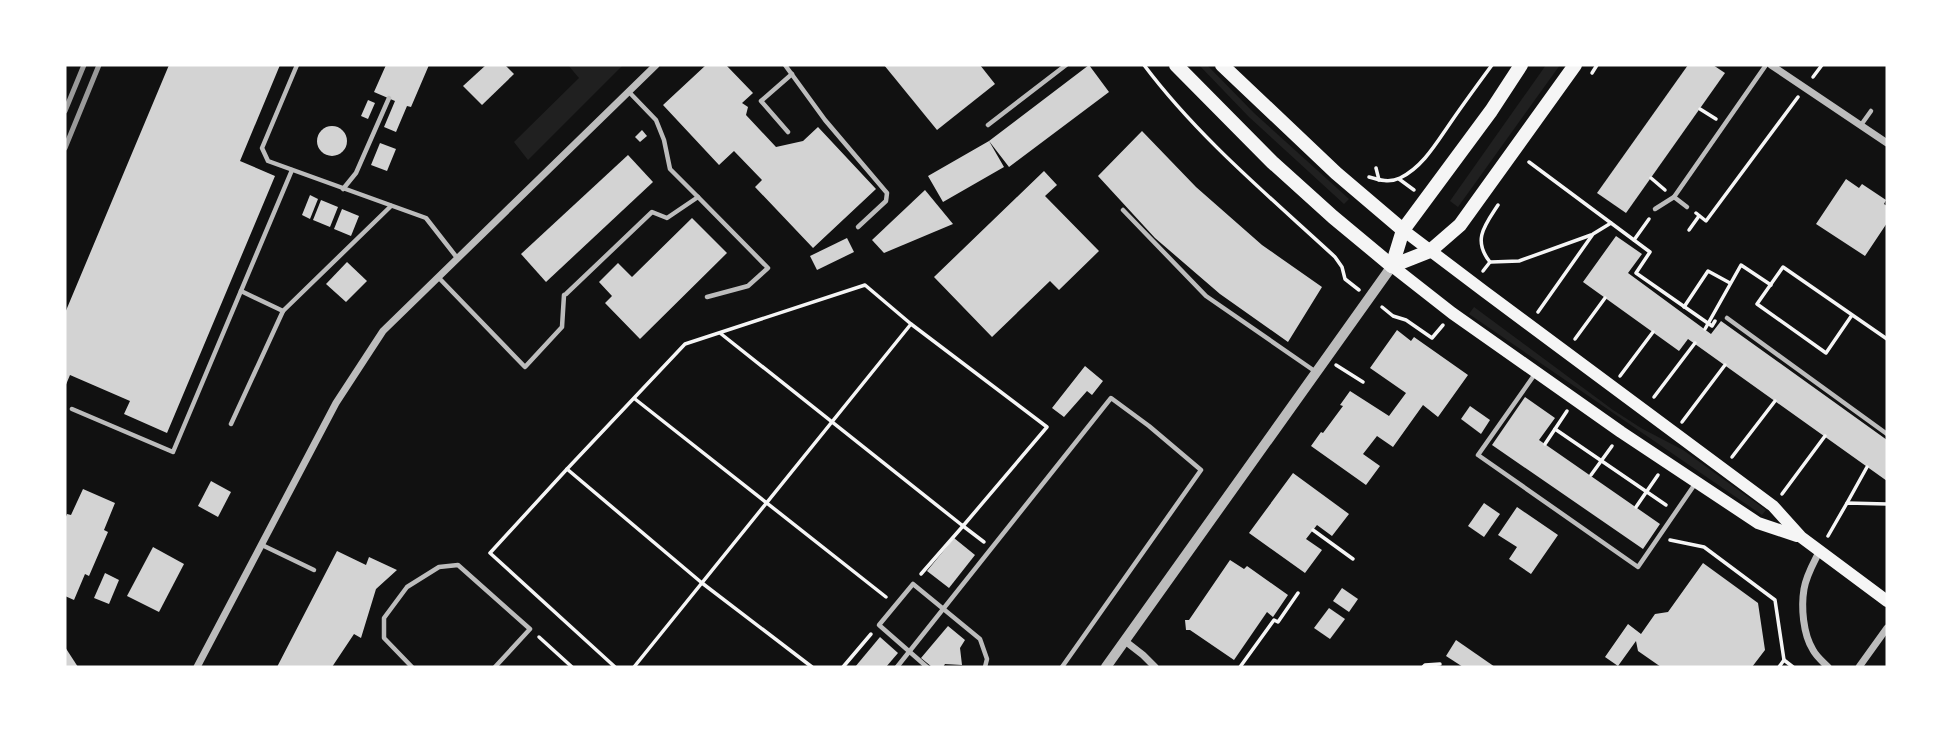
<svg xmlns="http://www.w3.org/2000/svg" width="1952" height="732" font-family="Lato,sans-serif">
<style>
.green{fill:#202020}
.building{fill:#d3d3d3}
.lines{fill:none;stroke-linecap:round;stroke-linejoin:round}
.path{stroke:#f5f5f5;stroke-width:3.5}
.service{stroke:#bcbcbc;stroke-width:4.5}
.minor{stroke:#bcbcbc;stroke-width:7}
.tertiary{stroke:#bcbcbc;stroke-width:10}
.secondary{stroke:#f5f5f5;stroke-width:12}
.primary{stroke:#f5f5f5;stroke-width:14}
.rail{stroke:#9a9a9a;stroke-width:5}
</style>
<rect width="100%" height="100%" fill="#111"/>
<g class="green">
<polygon points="568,65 623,65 528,160 514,142 579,78"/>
<polygon points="1199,65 1207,65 1254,113 1349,199 1344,204 1249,117"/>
<polygon points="1546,65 1560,65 1458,207 1450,201"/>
<polygon points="1474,307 1613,410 1641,428 1683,450 1766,510 1762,515 1469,314"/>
</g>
<g class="building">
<polygon points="169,65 280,65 240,161 275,176 167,433 124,414 130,401 70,375 65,387 65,313"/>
<polygon points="386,65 429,65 411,107 407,106 396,132 384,127 395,101 374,92"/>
<polygon points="486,65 505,65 514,74 482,105 463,86"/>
<polygon points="706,65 726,65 753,93 742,103 748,107 746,115 776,147 803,141 818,127 876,189 813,248 755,187 762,180 734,151 719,165 663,105"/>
<polygon points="884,65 980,65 995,84 937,130"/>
<polygon points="1089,65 1109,92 1009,167 989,141 1004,167 943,202 928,176 989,141"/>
<polygon points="1688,65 1713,65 1725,73 1626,213 1597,193"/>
<polygon points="368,100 375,103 368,119 361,116"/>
<circle cx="332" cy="141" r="15"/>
<polygon points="642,130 647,136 640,142 635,137"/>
<polygon points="1142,131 1196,187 1262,245 1322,287 1288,342 1220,294 1155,238 1098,176"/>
<polygon points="380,143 396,149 387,171 371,165"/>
<polygon points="628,155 653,182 546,282 521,254"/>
<polygon points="1044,171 1057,185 1045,196 1099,251 1059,290 1050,281 992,337 934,277"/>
<polygon points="1846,179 1859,188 1862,184 1886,200 1884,204 1887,206 1887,223 1865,256 1816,224"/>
<polygon points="925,190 953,224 884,253 872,240"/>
<polygon points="310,195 318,199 310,219 302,215"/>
<polygon points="321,200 338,207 330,227 313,220"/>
<polygon points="342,209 359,216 351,236 334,229"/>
<polygon points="692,218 727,253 640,339 605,303 612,296 599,282 618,263 632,277"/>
<polygon points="1616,236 1642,254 1628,273 1711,334 1721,321 1887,440 1887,481 1688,339 1679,351 1583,282"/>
<polygon points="847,238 854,252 817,270 810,256"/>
<polygon points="347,262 367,281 346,302 326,284"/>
<polygon points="1397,330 1411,341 1414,337 1468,375 1438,417 1423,405 1393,447 1377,436 1363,454 1380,466 1366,485 1311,446 1321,432 1323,433 1343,406 1340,405 1350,391 1389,416 1406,393 1370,368"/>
<polygon points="1085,366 1103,381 1092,395 1087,391 1064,417 1052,408"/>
<polygon points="1525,397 1555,418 1539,440 1660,524 1643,549 1492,445"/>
<polygon points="1470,406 1490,420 1481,434 1461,419"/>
<polygon points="1293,473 1349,514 1332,536 1317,525 1306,539 1322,550 1305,573 1249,533"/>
<polygon points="211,481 231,492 218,517 198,506"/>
<polygon points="83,489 115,503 104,530 108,532 89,576 85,574 74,600 65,596 65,519 67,514 71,515"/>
<polygon points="1484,503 1500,514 1484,537 1468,526"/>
<polygon points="1517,507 1558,535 1531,574 1509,559 1517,547 1498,535"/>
<polygon points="954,538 975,555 949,588 927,571"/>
<polygon points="153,547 184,564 159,612 127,596"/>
<polygon points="337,551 366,565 369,557 397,570 376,589 361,638 354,634 332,667 277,667"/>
<polygon points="1230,560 1244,569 1247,566 1288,595 1273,617 1267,612 1234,660 1190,630 1186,630 1185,620 1189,620"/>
<polygon points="1703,563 1758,603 1765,650 1752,667 1661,667 1638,651 1636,641 1618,666 1605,657 1628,624 1641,634 1655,614 1668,612"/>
<polygon points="105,573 119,580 109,604 94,598"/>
<polygon points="1342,588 1358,599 1349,612 1333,601"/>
<polygon points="1329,608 1345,619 1330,639 1314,628"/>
<polygon points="948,626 965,640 960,648 962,665 945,664 943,667 932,667 921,658"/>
<polygon points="880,637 898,653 886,667 855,667"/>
<polygon points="1456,640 1495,667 1463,667 1446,656"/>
<polygon points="65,647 78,667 65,667"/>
</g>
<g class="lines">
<g class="path">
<path d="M1144,65C1198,137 1269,196 1335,257L1342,267L1345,279L1359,290"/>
<polyline points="1592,73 1597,65"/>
<polyline points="1813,77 1822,65"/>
<polyline points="1700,109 1716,119"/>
<polyline points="1529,162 1650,252 1636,273 1712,326 1715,321"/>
<polyline points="1376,168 1379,180"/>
<path d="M1369,177C1379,180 1390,183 1400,178C1423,167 1437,142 1451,122C1464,103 1478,84 1492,65"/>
<polyline points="1651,178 1665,190"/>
<polyline points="1399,179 1414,190"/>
<polyline points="1696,213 1706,221 1798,97"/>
<polyline points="1689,230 1699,216"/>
<polyline points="1634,240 1649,219"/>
<path d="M1490,262C1472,240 1485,225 1498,205"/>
<polyline points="1491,262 1519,261 1591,235"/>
<polyline points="1483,271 1490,262"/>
<polyline points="1382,307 1393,316 1406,320 1432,338 1443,325"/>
<polyline points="1684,307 1708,271 1730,283"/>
<polyline points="1538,312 1593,234 1611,223"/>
<polyline points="1852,315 1826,353 1757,304 1783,267 1887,339"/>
<polyline points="1705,329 1741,265 1771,285"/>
<polyline points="1575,339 1605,298"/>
<polyline points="1336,365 1363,382"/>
<polyline points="1620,376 1653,332"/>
<polyline points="1654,397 1695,343"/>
<polyline points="635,399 886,597"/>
<polyline points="1682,422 1725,365"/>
<polyline points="1555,429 1666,505"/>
<polyline points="1545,444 1567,411"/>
<polyline points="1732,457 1775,401"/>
<polyline points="567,469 685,344 865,285 911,324 1047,427 963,526 720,333"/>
<polyline points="1591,475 1612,446"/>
<polyline points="1782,494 1825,436"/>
<polyline points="1847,503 1867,467"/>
<polyline points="1636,507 1658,475"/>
<polyline points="1313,530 1353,559"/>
<polyline points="1828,536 1847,503 1887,504"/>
<polyline points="1670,540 1704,547 1775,600 1784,660"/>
<polyline points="921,574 963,526 984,542"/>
<polyline points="539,637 572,667"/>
<polyline points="615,667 490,553 567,469 702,583 812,667"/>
<polyline points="634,667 911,324"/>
<polyline points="843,667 871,634"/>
<polyline points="1240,667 1274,620 1278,622 1298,593"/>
<polyline points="1423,667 1425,665 1440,664"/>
<polyline points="1779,667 1784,660 1793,667"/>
</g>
<g class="service">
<polyline points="297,65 262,148 268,161 426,218 458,259"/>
<polyline points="785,65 825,120 887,193 886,201 858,227"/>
<polyline points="988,125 1066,65"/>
<polyline points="1861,125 1871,111"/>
<polyline points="788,132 761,101 792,74"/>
<polyline points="343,189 356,173 389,98"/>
<polyline points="698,197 768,268 748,286 707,297"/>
<polyline points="1674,197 1687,207"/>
<polyline points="1655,209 1674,197 1766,65"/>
<polyline points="1123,210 1206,296 1316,372"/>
<polyline points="439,278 525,367 562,327 564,295 566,294 652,212 667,218 698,197 670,169 664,140 656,120 629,92"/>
<polyline points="241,291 283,311"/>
<polyline points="1727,318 1887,434"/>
<polyline points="1535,374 1478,455 1638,567 1695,484"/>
<polyline points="72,409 173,452 292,170"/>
<polyline points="231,424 283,311 391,206"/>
<polyline points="262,545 314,570"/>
<polyline points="412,667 384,638 384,618 407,587 439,567 458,565 530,629 495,667"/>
<polyline points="897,667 1111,398 1149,426 1201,470 1062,667"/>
<polyline points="927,667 879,625 913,584 980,639 987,659 985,667"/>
</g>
<g class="minor">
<polyline points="1771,65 1887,143"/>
<path d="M1819,552C1813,564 1806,576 1804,589C1801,607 1803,634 1813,650C1816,656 1823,662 1828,667"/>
<polyline points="1125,641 1143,655 1155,667"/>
<polyline points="197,667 336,403 383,331 656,65"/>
<polyline points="1859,667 1887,628"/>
</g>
<polyline class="tertiary" points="1106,667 1392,266"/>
<g class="secondary">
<polyline points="1403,230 1485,292 1773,506 1801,537 1887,601"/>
<polyline points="1392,266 1452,313 1621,432 1758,523 1797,536"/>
</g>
<g class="primary">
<polyline points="1176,65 1272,162 1333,217 1392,266"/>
<polyline points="1222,65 1336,173 1403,230"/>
<polyline points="1392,266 1430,251 1460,225 1575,65"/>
<polyline points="1392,266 1403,230 1491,111 1521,65"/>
</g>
<g class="rail">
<polyline points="65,111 84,65"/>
<polyline points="65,148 99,65"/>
</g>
</g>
<rect width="1952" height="732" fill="none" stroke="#ffffff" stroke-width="133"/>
</svg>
